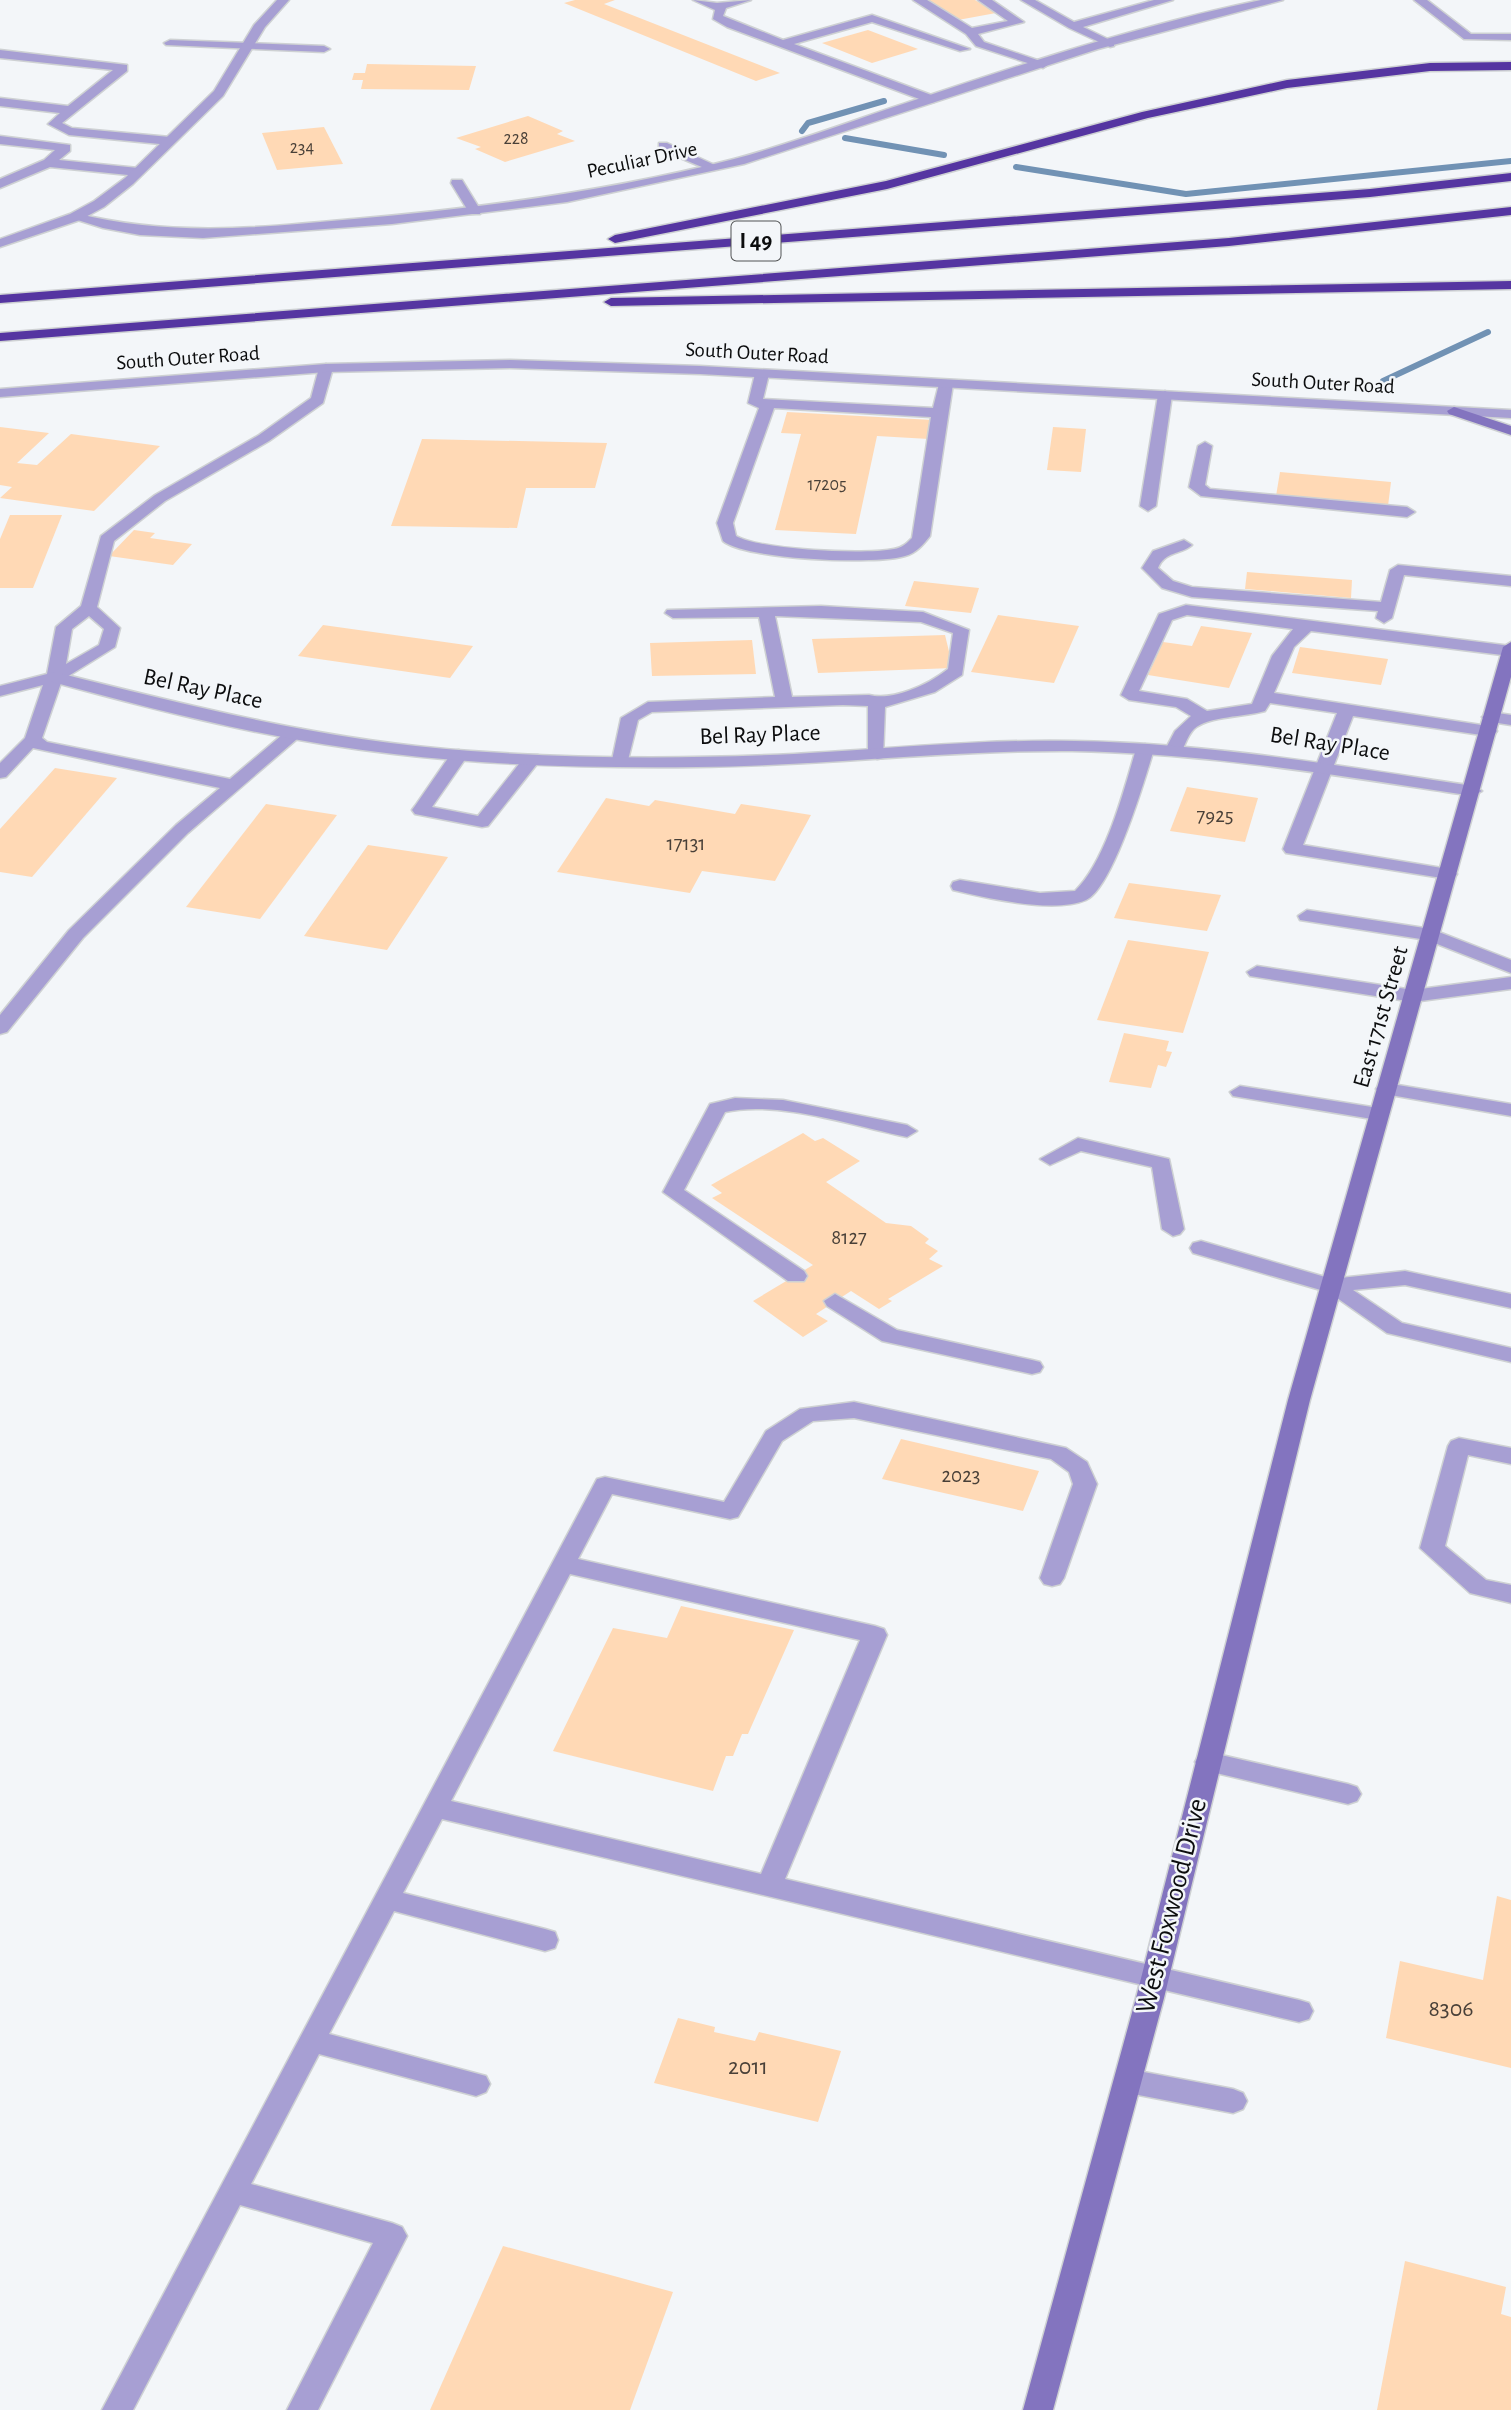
<svg xmlns="http://www.w3.org/2000/svg" width="1511" height="2410" font-family="'Alegreya Sans',sans-serif">
<style>
.lines{fill:none;stroke-linecap:round;stroke-linejoin:round}
.stream{stroke:#7192b4;stroke-width:6}
.building{fill:#ffd9b5}
.service-casing{stroke:#ced1d3;stroke-width:3}
.minor-casing{stroke:#ced1d3;stroke-width:3}
.tertiary-casing{stroke:#ced1d3;stroke-width:3}
.secondary-casing{stroke:#ced1d3;stroke-width:3}
.motorway-casing{stroke:#ced1d3;stroke-width:3}
.service{fill:#a79fd3;fill-rule:evenodd}
.minor{fill:#a79fd3;fill-rule:evenodd}
.tertiary{fill:#a79fd3;fill-rule:evenodd}
.secondary{fill:#8374bf;fill-rule:evenodd}
.motorway{fill:#5535a1;fill-rule:evenodd}
.labels{text-anchor:middle;dominant-baseline:central;stroke-width:5;stroke-linejoin:round;paint-order:stroke}
.far-number-label{font-size:18px;fill:#494038}
.far-street-label{font-size:21px;fill:#0c0d0e;stroke:#f3f6f9}
.number-label{font-size:21px;fill:#494038}
.shield{fill:#f3f6f9;stroke:#515354;stroke-width:2}
.shield-label{font-size:23px;font-weight:bold;fill:#0c0d0e}
.street-label{font-size:24px;fill:#0c0d0e;stroke:#f3f6f9}
.near-number-label{font-size:24px;fill:#494038}
.near-street-label{font-size:28px;fill:#0c0d0e;stroke:#f3f6f9}
</style>
<rect width="100%" height="100%" fill="#f3f6f9"/>
<g class="lines">
<g class="stream">
<polyline points="802,131 808,123 884,101"/>
<polyline points="845,138 944,155"/>
<polyline points="1016,167 1186,194 1511,161"/>
<polyline points="1383,381 1488,332"/>
</g>
</g>
<g class="building">
<polygon points="575,0 615,0 604,4 780,73 756,81 564,3"/>
<polygon points="926,0 975,0 996,13 958,20"/>
<polygon points="868,30 918,49 872,63 822,43"/>
<polygon points="367,64 476,66 469,90 361,89 363,80 352,80 354,73 365,73"/>
<polygon points="528,116 563,131 557,134 575,141 505,162 475,149 481,147 456,138"/>
<polygon points="324,127 343,164 277,170 262,133"/>
<polygon points="787,412 933,420 929,439 877,436 856,534 775,530 801,434 781,433"/>
<polygon points="0,427 49,433 17,463 37,465 71,434 160,446 94,511 0,498 12,487 0,485"/>
<polygon points="1053,427 1086,429 1081,472 1047,470"/>
<polygon points="422,439 607,443 595,488 526,488 517,528 391,526"/>
<polygon points="1280,472 1391,482 1388,506 1276,496"/>
<polygon points="10,515 62,515 33,588 0,588 0,539"/>
<polygon points="134,530 155,533 150,538 192,544 173,565 109,556"/>
<polygon points="1247,572 1352,580 1351,598 1245,589"/>
<polygon points="914,581 979,588 971,613 905,606"/>
<polygon points="998,615 1079,626 1054,683 971,672"/>
<polygon points="323,625 473,646 450,678 298,656"/>
<polygon points="1201,626 1252,633 1229,688 1148,675 1163,642 1192,646"/>
<polygon points="945,635 953,668 818,673 812,639"/>
<polygon points="752,640 756,674 652,676 650,643"/>
<polygon points="1300,647 1388,659 1381,685 1292,673"/>
<polygon points="55,768 117,778 32,877 0,872 0,829"/>
<polygon points="1187,787 1258,798 1245,842 1170,831"/>
<polygon points="606,798 649,806 655,800 735,814 741,804 811,815 775,881 702,871 690,893 557,872"/>
<polygon points="266,804 337,815 260,919 186,907"/>
<polygon points="368,845 448,857 387,950 304,936"/>
<polygon points="1129,883 1221,895 1207,931 1114,918"/>
<polygon points="1128,940 1209,952 1183,1033 1097,1020"/>
<polygon points="1124,1033 1169,1041 1166,1051 1172,1052 1166,1067 1158,1065 1151,1088 1109,1082"/>
<polygon points="803,1133 815,1141 823,1138 860,1161 826,1182 886,1223 911,1226 929,1239 925,1243 938,1251 929,1259 943,1266 888,1299 892,1301 879,1309 851,1291 816,1314 828,1321 803,1337 753,1301 813,1265 712,1198 722,1193 711,1185"/>
<polygon points="901,1439 1039,1471 1023,1511 882,1479"/>
<polygon points="681,1606 794,1630 748,1734 742,1734 733,1756 726,1756 713,1791 553,1751 613,1628 667,1638"/>
<polygon points="1497,1896 1511,1900 1511,2068 1386,2038 1400,1961 1483,1980"/>
<polygon points="678,2018 715,2027 714,2032 755,2041 759,2032 841,2051 818,2122 654,2083"/>
<polygon points="503,2246 673,2292 630,2410 430,2410"/>
<polygon points="1405,2261 1506,2287 1501,2314 1511,2317 1511,2410 1377,2410"/>
</g>
<g class="lines">
<defs>
<g id="service">
<polygon points="693,0 717,3 751,0 726,8 723,16 783,40 872,15 970,49 960,51 872,22 794,44 934,96 934,102 930,103 727,27 713,19 715,10"/>
<polygon points="913,0 927,0 972,28 1008,21 978,0 992,0 1024,22 978,34 984,42 1049,64 1043,68 976,46 966,34"/>
<polygon points="1021,0 1035,0 1074,22 1154,0 1173,0 1083,27 1114,42 1114,46 1110,47 1069,28"/>
<polygon points="1414,0 1427,0 1471,34 1511,34 1511,40 1464,39"/>
<polygon points="170,40 324,46 330,49 324,52 166,45 164,43"/>
<polygon points="0,50 127,65 127,71 62,123 72,128 170,137 176,141 170,145 69,135 48,124 60,113 0,106 0,98 68,106 113,70 0,58"/>
<polygon points="0,136 70,145 70,151 59,160 138,168 144,172 138,176 50,167 0,188 0,179 44,160 55,150 0,144"/>
<polygon points="659,143 667,143 719,167 709,170 659,149"/>
<polygon points="452,180 462,180 481,211 480,214 470,214 451,183"/>
<path d="M326,364L333,368L323,403L269,441L165,501L114,541L97,607L120,628L115,647L62,680L42,738L47,742L230,779L289,729H301L304,733L188,833L83,938L7,1032L0,1034V1015L69,930L176,825L220,788L33,748L6,777L0,778V763L25,738L43,685L0,696V686L47,674L56,627L81,606L101,536L155,495L259,435L311,398L319,368ZM89,616L104,629L99,645L66,664L72,629Z"/>
<path d="M762,370L769,374L763,399L933,408L939,384L951,381L953,384L930,536C923,545 916,553 905,556C876,565 746,560 723,541L717,523L759,408L748,403L755,374ZM774,408L931,417L912,538C907,543 902,548 894,549C865,555 761,550 736,536L733,523Z"/>
<polygon points="1165,391 1172,395 1156,506 1148,511 1140,506 1158,395"/>
<polygon points="1205,442 1212,446 1205,485 1210,489 1407,507 1415,512 1407,517 1201,496 1189,487 1198,446"/>
<path d="M1184,540L1192,545C1180,555 1165,551 1158,568L1173,581L1192,587L1381,602L1390,570L1398,565L1511,576V586L1404,575L1392,618L1384,623L1376,618L1378,611L1192,597L1162,588L1142,568L1153,551Z"/>
<path d="M1186,605L1511,646L1510,656L1311,631L1294,647L1274,693L1494,727L1497,731L1494,735L1488,736L1353,716L1303,845L1448,869L1454,870L1457,874L1454,878L1448,879L1286,853L1283,849L1337,713L1270,703L1265,711C1245,717 1208,716 1194,729C1187,736 1185,746 1180,754H1168L1165,750L1175,731L1191,716L1176,707L1129,700L1121,695L1159,614ZM1187,615L1293,629L1272,656L1252,704L1207,711L1187,699L1139,691L1172,620Z"/>
<path d="M821,606L923,612L969,630L962,675L935,692L885,707L883,758L877,759L868,754V706L843,705L652,712L638,720L627,764H615L612,760L621,718L648,702L775,697L759,617L673,618L665,613L667,610ZM775,616L921,622L953,633L948,669C928,685 893,701 869,695L792,697Z"/>
<polygon points="1491,712 1511,715 1511,725 1485,721 1482,717"/>
<path d="M1145,744L1154,749C1145,779 1113,888 1086,900C1054,914 987,898 953,890L951,886L953,882L960,880L1040,893L1075,891C1106,861 1124,790 1136,749Z"/>
<polygon points="459,750 468,755 432,807 478,816 526,755 538,755 541,759 488,826 482,827 415,814 412,810 415,806 453,751"/>
<polygon points="1307,910 1431,929 1511,960 1511,973 1427,940 1300,920 1298,916"/>
<polygon points="1257,966 1413,990 1511,977 1511,989 1413,1002 1250,976 1247,972"/>
<polygon points="1386,1083 1511,1104 1511,1116 1379,1093 1376,1089 1379,1085"/>
<polygon points="1240,1086 1378,1108 1388,1114 1378,1120 1233,1096 1230,1092"/>
<path d="M735,1098L783,1100L907,1125L917,1131L907,1137C853,1126 779,1100 725,1112L684,1190L804,1271L807,1276L804,1281H788L663,1192L710,1104Z"/>
<polygon points="1078,1138 1169,1159 1184,1229 1180,1234 1173,1236 1162,1229 1152,1167 1081,1151 1050,1165 1040,1159"/>
<polygon points="1201,1241 1339,1281 1342,1286 1331,1293 1193,1253 1190,1248 1193,1243"/>
<polygon points="835,1294 897,1330 1032,1360 1040,1362 1043,1367 1040,1372 1032,1374 882,1341 827,1306 824,1301"/>
<path d="M854,1402L1066,1448L1087,1462L1097,1484L1064,1578L1060,1584L1052,1586L1044,1584L1040,1578L1073,1484L1069,1472L1051,1459L854,1418L813,1421L782,1441L738,1517L730,1519L612,1494L578,1559L875,1626L884,1629L887,1635L785,1879L1299,2000L1309,2003L1313,2011L1309,2019L1299,2022L442,1819L403,1893L545,1929L555,1932L558,1940L555,1948L545,1951L394,1911L329,2034L486,2076L490,2084L486,2092L476,2096L319,2054L251,2184L392,2223L402,2227L407,2236L318,2410H287L373,2243L240,2205L133,2410H102L597,1479L605,1477L724,1502L766,1431L800,1409ZM570,1574L860,1640L761,1874L451,1801Z"/>
<polygon points="1459,1438 1511,1448 1511,1464 1468,1455 1445,1546 1486,1580 1511,1585 1511,1603 1470,1593 1420,1548 1448,1446 1451,1441"/>
<polygon points="1208,1752 1348,1784 1357,1787 1361,1794 1357,1801 1348,1804 1199,1769 1195,1762 1199,1755"/>
<polygon points="1128,2069 1233,2089 1243,2093 1247,2101 1243,2109 1233,2113 1128,2093 1118,2089 1114,2081 1118,2073"/>
</g>
<g id="minor">
<path d="M1261,0H1283L1098,49L744,164L567,202L392,224L203,238L140,235L103,228L68,217L75,213C171,237 257,228 354,219C482,208 610,191 734,159C794,143 851,121 909,102C1025,63 1141,25 1261,0Z"/>
<path d="M55,672C193,707 328,741 471,751C578,759 686,759 794,754C887,749 980,739 1074,741C1208,743 1341,766 1473,786L1482,791L1473,796C1340,776 1207,753 1072,751C947,750 822,766 697,767C596,768 495,766 394,754C277,741 162,712 49,681V673Z"/>
<polygon points="1405,1271 1511,1294 1511,1308 1405,1285 1353,1290 1402,1323 1511,1348 1511,1362 1387,1333 1320,1286 1331,1279"/>
</g>
<g id="tertiary">
<polygon points="277,0 289,0 265,27 223,96 133,184 104,207 80,220 0,247 0,239 70,214 94,201 125,178 214,91 254,25"/>
<polygon points="510,360 700,366 1511,410 1511,418 700,374 510,368 326,372 0,397 0,389 326,364"/>
</g>
<g id="secondary">
<polygon points="1454,407 1511,426 1511,435 1449,414 1447,411"/>
<polygon points="1511,642 1511,677 1310,1400 1164,1998 1053,2410 1023,2410 1136,1998 1288,1400 1503,647"/>
</g>
<g id="motorway">
<polygon points="1511,62 1511,70 1430,71 1287,88 1148,118 887,189 615,243 608,239 615,235 886,181 1142,112 1287,80 1430,63"/>
<polygon points="1511,173 1511,181 1370,197 0,303 0,295 1370,189"/>
<polygon points="1511,207 1511,215 1229,246 0,341 0,333 1229,238"/>
<polygon points="1511,281 1511,289 611,306 604,302 611,298"/>
</g>
</defs>
<use href="#service" class="service-casing"/>
<use href="#minor" class="minor-casing"/>
<use href="#tertiary" class="tertiary-casing"/>
<use href="#secondary" class="secondary-casing"/>
<use href="#motorway" class="motorway-casing"/>
<use href="#service" class="service"/>
<use href="#minor" class="minor"/>
<use href="#tertiary" class="tertiary"/>
<use href="#secondary" class="secondary"/>
<use href="#motorway" class="motorway"/>
</g>
<g class="labels">
<g class="far-number-label">
<text x="516" y="139">228</text>
<text x="302" y="148">234</text>
<text x="827" y="485">17205</text>
</g>
<g class="far-street-label">
<text transform="translate(642 160) rotate(-12)">Peculiar Drive</text>
<text transform="translate(757 353) rotate(3)">South Outer Road</text>
<text transform="translate(188 358) rotate(-4)">South Outer Road</text>
<text transform="translate(1323 383) rotate(3)">South Outer Road</text>
</g>
<g class="number-label">
<text x="1215" y="815">7925</text>
<text x="686" y="843">17131</text>
<text x="849" y="1237">8127</text>
<text x="961" y="1475">2023</text>
</g>
<rect class="shield" x="731.5" y="221.5" width="49" height="39" rx="5"/>
<g class="shield-label">
<text x="756" y="241">I 49</text>
</g>
<g class="street-label">
<text transform="translate(203 689) rotate(12)">Bel Ray Place</text>
<text transform="translate(760 735) rotate(-2)">Bel Ray Place</text>
<text transform="translate(1330 744) rotate(9)">Bel Ray Place</text>
<text transform="translate(1381 1017) rotate(-74)">East 171st Street</text>
</g>
<g class="near-number-label">
<text x="1451" y="2009">8306</text>
<text x="748" y="2067">2011</text>
</g>
<g class="near-street-label">
<text transform="translate(1172 1906) rotate(-76)">West Foxwood Drive</text>
</g>
</g>
</svg>
